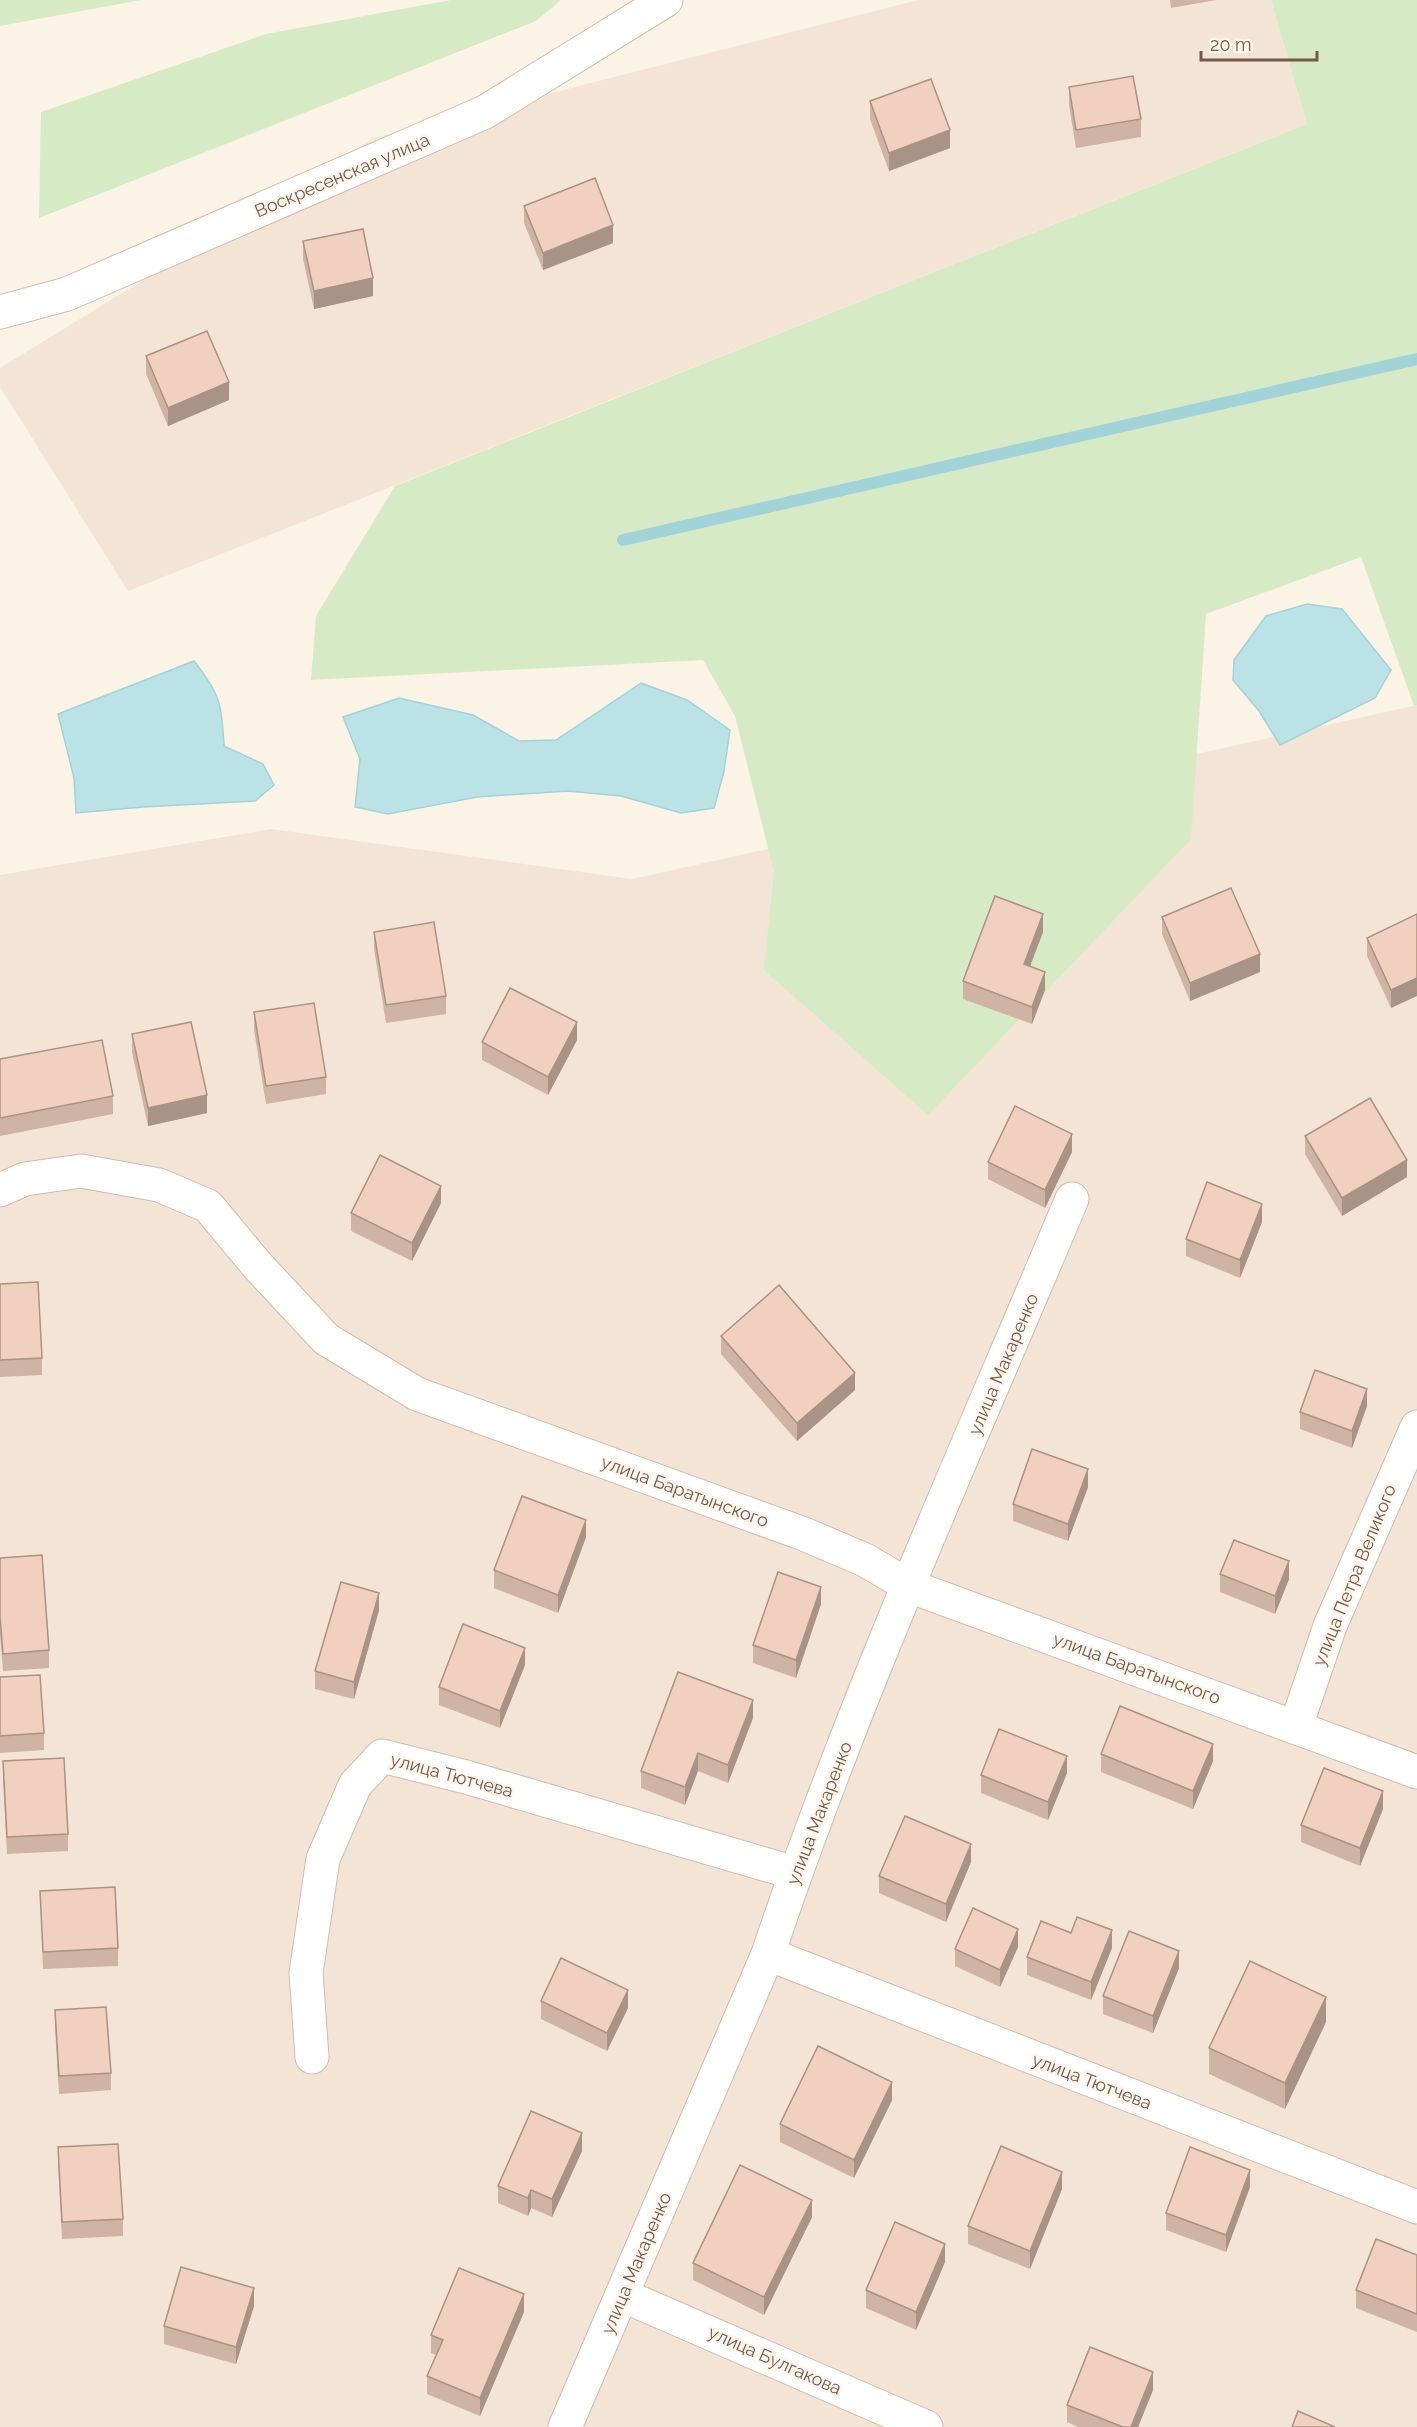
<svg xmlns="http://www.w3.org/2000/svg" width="1417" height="2427" font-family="Raleway,sans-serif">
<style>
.residential{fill:#f4e4d5}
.green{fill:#d6eac5}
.water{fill:#bbe2e6;stroke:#a1d3d8;stroke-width:1.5}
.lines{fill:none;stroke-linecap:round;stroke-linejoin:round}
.stream{stroke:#a1d3d8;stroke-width:12}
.minor-casing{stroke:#d0bcaf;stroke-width:35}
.minor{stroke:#fff;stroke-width:33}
.wall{fill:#cfb3a4}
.shaded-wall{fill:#a99286}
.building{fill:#f1d0bf;stroke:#a99286;stroke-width:1.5}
.labels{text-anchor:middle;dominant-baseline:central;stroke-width:5;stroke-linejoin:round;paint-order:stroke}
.street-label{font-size:18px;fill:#76584b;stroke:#fff7ed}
</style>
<rect width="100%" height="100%" fill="#fcf3e7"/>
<g class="residential">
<polygon points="918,0 1271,0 1307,124 128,591 0,387 0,368 374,138"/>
<polygon points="1417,705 1417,2427 0,2427 0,875 271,829 632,879"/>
</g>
<g class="green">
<polygon points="0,0 141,0 0,26"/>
<polygon points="451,0 561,0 536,21 39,218 41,112 266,34"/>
<polygon points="1271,0 1417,0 1417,705 1414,706 1361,557 1206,614 1191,839 928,1115 764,970 774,872 735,716 703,660 311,680 316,616 395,486 1307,124"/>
</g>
<g class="water">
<polygon points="1307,604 1342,609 1391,670 1375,698 1280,745 1259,711 1233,680 1234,660 1266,616"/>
<path d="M194,661C220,694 222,704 224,746L263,764L274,785L255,801L143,807L76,813L74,778L58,714Z"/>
<polygon points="641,683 687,700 730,730 724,771 714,808 681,813 621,796 568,791 477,797 388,814 355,807 360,759 343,717 399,698 473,715 519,741 556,740"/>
</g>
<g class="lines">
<polyline class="stream" points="623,540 1417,359"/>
<defs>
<g id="minor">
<polyline points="0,312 67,294 485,112 666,0"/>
<polyline points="0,1190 25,1179 81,1171 159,1185 208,1206 257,1265 326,1339 417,1394 804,1534 865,1560 909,1586 1417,1772"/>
<polyline points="1296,1726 1330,1626 1417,1427"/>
<polyline points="768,1954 1417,2207"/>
<polyline points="312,2057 306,1973 323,1859 355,1785 382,1756 466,1777 795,1873"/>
<polyline points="622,2295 926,2427"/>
<path d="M565,2427L768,1954C854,1697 967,1449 1072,1199"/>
</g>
</defs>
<use href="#minor" class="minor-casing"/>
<use href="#minor" class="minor"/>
</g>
<g class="wall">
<polygon points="1170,0 1216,0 1171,8"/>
<polygon points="1069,87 1141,119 1141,137 1076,148 1069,105"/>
<polygon points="870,101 950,148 889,171 870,119"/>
<polygon points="524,206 613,243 543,270 524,223"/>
<polygon points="303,241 373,296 314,309 303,259"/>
<polygon points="146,356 229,400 168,426 146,374"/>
<polygon points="1417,914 1391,1008 1367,956 1367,938"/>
<polygon points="1162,917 1260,972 1190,1001 1162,934"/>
<polygon points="374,932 446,996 446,1014 386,1023 374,949"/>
<polygon points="1043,932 1030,966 1045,990 1032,1024 963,999 963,981"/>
<polygon points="254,1012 326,1077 326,1094 266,1104 254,1030"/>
<polygon points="132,1034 207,1113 148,1126 132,1052"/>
<polygon points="577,1040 548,1095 482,1060 482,1042"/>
<polygon points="0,1059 113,1096 113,1114 0,1136"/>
<polygon points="1305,1136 1407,1177 1342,1216 1305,1154"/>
<polygon points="1072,1152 1045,1208 988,1179 988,1162"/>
<polygon points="441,1203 412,1261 351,1231 351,1213"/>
<polygon points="1262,1222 1240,1278 1186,1256 1186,1239"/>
<polygon points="0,1284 42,1358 42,1375 0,1377"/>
<polygon points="721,1336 855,1390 797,1441 721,1354"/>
<polygon points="1367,1406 1352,1448 1300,1429 1300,1412"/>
<polygon points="1088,1487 1068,1541 1013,1521 1013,1504"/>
<polygon points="586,1537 558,1613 494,1588 494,1570"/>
<polygon points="0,1558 49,1650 49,1668 3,1671 0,1634"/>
<polygon points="1220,1574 1289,1579 1275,1614 1220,1592"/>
<polygon points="821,1604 796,1678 753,1663 753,1645"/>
<polygon points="379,1610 354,1699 315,1689 315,1671"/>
<polygon points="525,1665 500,1728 439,1705 439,1687"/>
<polygon points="0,1677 44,1733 44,1750 0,1753"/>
<polygon points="753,1718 728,1783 698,1771 685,1805 641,1788 641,1771"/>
<polygon points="1101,1754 1213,1761 1193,1809 1101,1772"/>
<polygon points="3,1761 68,1834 68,1851 7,1854 3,1779"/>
<polygon points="1067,1773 1048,1820 981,1793 981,1775"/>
<polygon points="1383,1809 1360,1866 1301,1842 1301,1825"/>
<polygon points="971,1862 946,1922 879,1893 879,1876"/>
<polygon points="40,1891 118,1948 118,1966 43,1969"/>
<polygon points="1018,1947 1000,1987 955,1966 955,1949"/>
<polygon points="1112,1948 1091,2000 1027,1975 1027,1957"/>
<polygon points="1179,1968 1153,2033 1103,2014 1103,1996"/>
<polygon points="541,2001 628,2008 607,2051 541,2019"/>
<polygon points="55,2010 111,2073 111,2090 59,2094 55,2028"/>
<polygon points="1326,2022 1285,2109 1209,2074 1209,2048"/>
<polygon points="892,2100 854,2178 780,2142 780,2124"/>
<polygon points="58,2147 123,2219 123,2236 62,2239 58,2164"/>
<polygon points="582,2151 552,2217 531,2208 528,2216 498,2203 498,2186"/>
<polygon points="1250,2187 1226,2252 1166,2230 1166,2213"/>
<polygon points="1062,2189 1030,2269 968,2244 968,2226"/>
<polygon points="812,2217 764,2315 693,2280 693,2263"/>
<polygon points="1417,2255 1417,2332 1356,2308 1356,2290"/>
<polygon points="945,2262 916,2330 866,2308 866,2290"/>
<polygon points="254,2306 236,2364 164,2344 164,2326"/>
<polygon points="524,2312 480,2416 427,2394 427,2376 436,2355 431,2353 431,2335"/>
<polygon points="1153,2390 1138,2427 1078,2427 1067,2422 1067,2405"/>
</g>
<g class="shaded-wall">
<polygon points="950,130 950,148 889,171 889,153"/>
<polygon points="613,225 613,243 543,270 543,253"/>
<polygon points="373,278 373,296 314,309 314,291"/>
<polygon points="229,382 229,400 168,426 168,408"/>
<polygon points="1043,914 1043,932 1024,982 1024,964"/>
<polygon points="1260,954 1260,972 1190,1001 1190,983"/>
<polygon points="1045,972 1045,990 1032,1024 1032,1007"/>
<polygon points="1417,978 1417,996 1391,1008 1391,990"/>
<polygon points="577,1022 577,1040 548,1095 548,1077"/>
<polygon points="207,1095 207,1113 148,1126 148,1108"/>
<polygon points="1072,1134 1072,1152 1045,1208 1045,1190"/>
<polygon points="1407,1160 1407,1177 1342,1216 1342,1198"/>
<polygon points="441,1186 441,1203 412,1261 412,1243"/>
<polygon points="1262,1204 1262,1222 1240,1278 1240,1260"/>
<polygon points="855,1373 855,1390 797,1441 797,1423"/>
<polygon points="1367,1389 1367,1406 1352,1448 1352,1431"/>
<polygon points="1088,1469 1088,1487 1068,1541 1068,1524"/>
<polygon points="586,1520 586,1537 558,1613 558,1595"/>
<polygon points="1289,1561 1289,1579 1275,1614 1275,1596"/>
<polygon points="821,1587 821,1604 796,1678 796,1660"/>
<polygon points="379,1593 379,1610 354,1699 354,1682"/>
<polygon points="525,1648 525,1665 500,1728 500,1711"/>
<polygon points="753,1700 753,1718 728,1783 728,1765"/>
<polygon points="1213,1744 1213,1761 1193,1809 1193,1791"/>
<polygon points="698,1753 698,1771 685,1805 685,1787"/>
<polygon points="1067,1756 1067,1773 1048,1820 1048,1802"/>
<polygon points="1383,1791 1383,1809 1360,1866 1360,1848"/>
<polygon points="971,1844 971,1862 946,1922 946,1904"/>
<polygon points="1018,1929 1018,1947 1000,1987 1000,1970"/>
<polygon points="1112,1930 1112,1948 1091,2000 1091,1982"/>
<polygon points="1179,1951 1179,1968 1153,2033 1153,2016"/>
<polygon points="628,1990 628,2008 607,2051 607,2033"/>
<polygon points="1326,1997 1326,2022 1285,2109 1285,2083"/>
<polygon points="892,2082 892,2100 854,2178 854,2160"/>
<polygon points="582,2133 582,2151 552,2217 552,2199"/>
<polygon points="1250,2170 1250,2187 1226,2252 1226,2235"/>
<polygon points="1062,2172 1062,2189 1030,2269 1030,2251"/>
<polygon points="531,2190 531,2208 528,2216 528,2198"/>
<polygon points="812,2200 812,2217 764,2315 764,2297"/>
<polygon points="945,2244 945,2262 916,2330 916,2312"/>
<polygon points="254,2288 254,2306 236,2364 236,2347"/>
<polygon points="524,2294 524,2312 480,2416 480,2398"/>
<polygon points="1153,2372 1153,2390 1138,2427 1131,2427"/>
</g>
<g class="building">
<polygon points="1133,76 1141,119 1076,130 1069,87"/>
<polygon points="931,79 950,130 889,153 870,101"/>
<polygon points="595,178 613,225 543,253 524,206"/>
<polygon points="363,229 373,278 314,291 303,241"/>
<polygon points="207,331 229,382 168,408 146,356"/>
<polygon points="1231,888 1260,954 1190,983 1162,917"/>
<polygon points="995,896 1043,914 1024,964 1045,972 1032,1007 963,981"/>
<polygon points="1417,914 1417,978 1391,990 1367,938"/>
<polygon points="434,922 446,996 386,1005 374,932"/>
<polygon points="510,988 577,1022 548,1077 482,1042"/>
<polygon points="314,1003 326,1077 266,1086 254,1012"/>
<polygon points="191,1022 207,1095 148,1108 132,1034"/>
<polygon points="102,1040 113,1096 0,1118 0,1059"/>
<polygon points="1370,1098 1407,1160 1342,1198 1305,1136"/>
<polygon points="1015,1106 1072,1134 1045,1190 988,1162"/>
<polygon points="380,1155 441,1186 412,1243 351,1213"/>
<polygon points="1207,1182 1262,1204 1240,1260 1186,1239"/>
<polygon points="38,1282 42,1358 0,1360 0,1284"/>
<polygon points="779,1285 855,1373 797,1423 721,1336"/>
<polygon points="1315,1370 1367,1389 1352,1431 1300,1412"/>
<polygon points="1032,1449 1088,1469 1068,1524 1013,1504"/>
<polygon points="522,1496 586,1520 558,1595 494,1570"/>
<polygon points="1234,1540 1289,1561 1275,1596 1220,1574"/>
<polygon points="42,1555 49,1650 3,1654 0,1617 0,1558"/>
<polygon points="778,1572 821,1587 796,1660 753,1645"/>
<polygon points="341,1582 379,1593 354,1682 315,1671"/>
<polygon points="463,1624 525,1648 500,1711 439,1687"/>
<polygon points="678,1672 753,1700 728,1765 698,1753 685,1787 641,1771"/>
<polygon points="40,1675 44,1733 0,1736 0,1677"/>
<polygon points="1120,1706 1213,1744 1193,1791 1101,1754"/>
<polygon points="999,1729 1067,1756 1048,1802 981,1775"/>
<polygon points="64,1758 68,1834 7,1837 3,1761"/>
<polygon points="1324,1768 1383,1791 1360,1848 1301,1825"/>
<polygon points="905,1816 971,1844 946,1904 879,1876"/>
<polygon points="115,1887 118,1948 43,1952 40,1891"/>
<polygon points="973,1908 1018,1929 1000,1970 955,1949"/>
<polygon points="1077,1917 1112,1930 1091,1982 1027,1957 1041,1921 1071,1933"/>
<polygon points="1129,1931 1179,1951 1153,2016 1103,1996"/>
<polygon points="561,1958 628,1990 607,2033 541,2001"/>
<polygon points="1250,1961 1326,1997 1285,2083 1209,2048"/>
<polygon points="106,2007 111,2073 59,2076 55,2010"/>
<polygon points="818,2046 892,2082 854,2160 780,2124"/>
<polygon points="531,2111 582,2133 552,2199 531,2190 528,2198 498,2186"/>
<polygon points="118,2144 123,2219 62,2222 58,2147"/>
<polygon points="1001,2146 1062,2172 1030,2251 968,2226"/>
<polygon points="1190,2147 1250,2170 1226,2235 1166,2213"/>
<polygon points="740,2165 812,2200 764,2297 693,2263"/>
<polygon points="895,2222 945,2244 916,2312 866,2290"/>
<polygon points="1376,2239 1417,2255 1417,2314 1356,2290"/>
<polygon points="181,2267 254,2288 236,2347 164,2326"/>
<polygon points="459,2268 524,2294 480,2398 427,2376 443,2340 431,2335"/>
<polygon points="1090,2347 1153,2372 1131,2427 1123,2427 1067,2405"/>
<polygon points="1298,2411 1335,2427 1292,2427"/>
</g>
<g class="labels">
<g class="street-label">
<text transform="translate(342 175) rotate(-23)">Воскресенская улица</text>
<text transform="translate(1003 1364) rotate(-67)">улица Макаренко</text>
<text transform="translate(685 1491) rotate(20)">улица Баратынского</text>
<text transform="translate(1354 1575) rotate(-68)">улица Петра Великого</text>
<text transform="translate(1137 1668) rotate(20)">улица Баратынского</text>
<text transform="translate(452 1775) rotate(15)">улица Тютчева</text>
<text transform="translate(819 1813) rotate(-69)">улица Макаренко</text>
<text transform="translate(1092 2081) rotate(21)">улица Тютчева</text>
<text transform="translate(636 2263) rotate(-67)">улица Макаренко</text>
<text transform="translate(775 2360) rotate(24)">улица Булгакова</text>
</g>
</g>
<path d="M1201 51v9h116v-9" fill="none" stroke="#76584b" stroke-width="3"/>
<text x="1210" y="51" font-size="18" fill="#76584b" stroke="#fff7ed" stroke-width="4.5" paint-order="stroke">20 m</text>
</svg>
